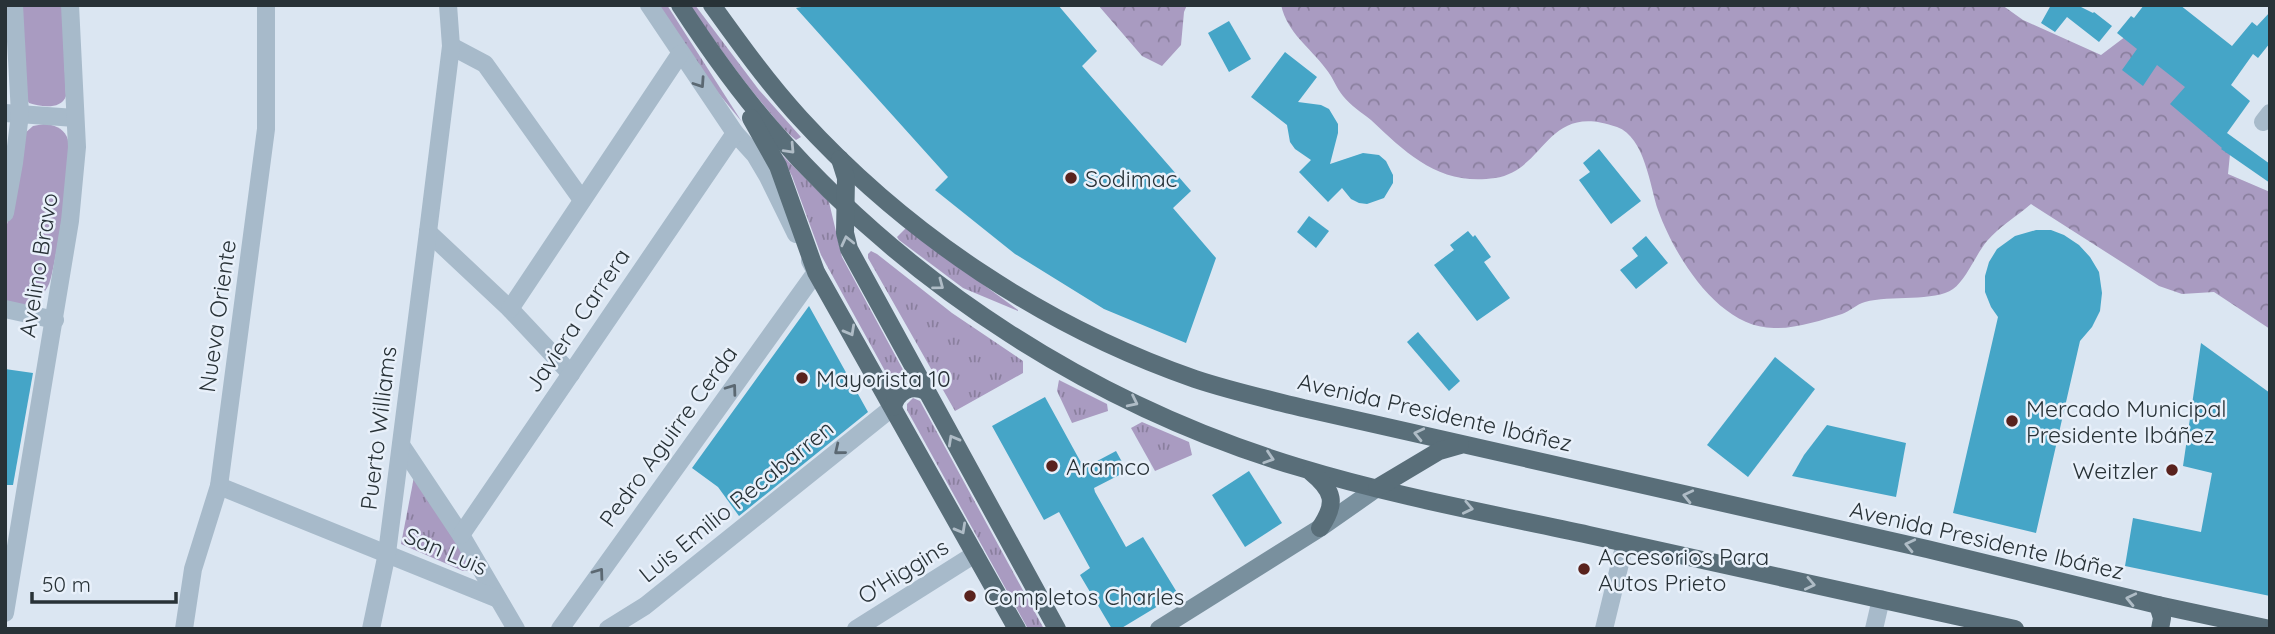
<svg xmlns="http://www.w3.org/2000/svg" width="2275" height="634" font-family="Quicksand,sans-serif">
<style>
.grass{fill:url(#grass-tufts)}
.forest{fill:url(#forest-crowns)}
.park{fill:#a99bc1}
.building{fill:#45a5c7}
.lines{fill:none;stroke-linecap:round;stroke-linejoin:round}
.street{stroke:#a7baca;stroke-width:18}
.secondary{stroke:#79909e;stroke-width:18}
.primary{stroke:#596e79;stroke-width:18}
.oneway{stroke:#5b6872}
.oneway2{stroke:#afbcc6}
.poi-dot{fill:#59221d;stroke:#e8f0fa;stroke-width:2.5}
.labels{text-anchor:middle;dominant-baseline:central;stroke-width:5;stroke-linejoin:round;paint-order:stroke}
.poi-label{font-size:23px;fill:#283237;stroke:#e8f0fa;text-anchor:start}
.street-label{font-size:23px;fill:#283237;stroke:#e8f0fa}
</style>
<defs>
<pattern id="grass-tufts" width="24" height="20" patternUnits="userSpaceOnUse" patternTransform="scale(1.75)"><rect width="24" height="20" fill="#a99bc1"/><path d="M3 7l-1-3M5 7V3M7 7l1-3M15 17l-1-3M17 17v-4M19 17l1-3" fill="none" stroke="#8a7f9e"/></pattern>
<pattern id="forest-crowns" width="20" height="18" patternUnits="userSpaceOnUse" patternTransform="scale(1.75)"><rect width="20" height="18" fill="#a99bc1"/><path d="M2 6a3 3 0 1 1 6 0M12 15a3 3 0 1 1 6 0" fill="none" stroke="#8a7f9e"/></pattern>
</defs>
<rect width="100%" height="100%" fill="#dbe6f2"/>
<g class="grass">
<polygon points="659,5 667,5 742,122 710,83"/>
<path d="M689,5H695L759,90L801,137L796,140C783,130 773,116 762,103C736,72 713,38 689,5Z"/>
<polygon points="779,152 829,202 842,257 908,379 907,382 897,386 890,380 821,255 792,176"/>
<polygon points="906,228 1018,310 1018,311 963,288 899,240 897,237"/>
<polygon points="871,251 877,254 952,313 1023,361 1023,373 955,411 868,258 868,254"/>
<polygon points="1059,380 1107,404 1108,411 1072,423 1057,391"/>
<polygon points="913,398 920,401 1044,629 1028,629 907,410 907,404"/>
<polygon points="1142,422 1189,442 1192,455 1155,471 1131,428"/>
<polygon points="414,477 470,565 469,570 463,571 401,544"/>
</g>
<g class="forest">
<polygon points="1098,5 1187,5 1184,12 1181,45 1162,66 1142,56"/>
<path d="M1281,5H2002L2023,20L2101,55L2142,24L2231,144L2228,174L2270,192V329L2214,292L2182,294L2159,286L2031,204C2017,216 1999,227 1987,241C1976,254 1966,280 1953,289C1935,302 1890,295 1865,302C1857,304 1850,311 1842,314C1822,320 1795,329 1774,328C1719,328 1675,257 1658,210C1650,187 1645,137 1617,127C1545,101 1547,170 1495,178C1440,186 1408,155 1371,120C1362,113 1350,105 1343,96C1336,88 1333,77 1326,69C1309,46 1288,34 1281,5Z"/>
</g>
<g class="park">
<path d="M19,5H62L66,96C61,110 41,107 29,103L26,98Z"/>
<path d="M44,124C54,125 62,127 67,137C74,152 56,265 49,284C44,295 37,302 26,306L5,302V235L24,134L33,126Z"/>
</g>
<g class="building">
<polygon points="812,5 1058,5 1097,51 1082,66 1191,191 1173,208 1216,258 1186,343 1104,309 1015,254 935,190 948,177 796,8"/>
<polygon points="2051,5 2077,5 2093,13 2094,12 2112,26 2099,42 2067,17 2055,32 2041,23"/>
<polygon points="2144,5 2180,5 2232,46 2252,22 2257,26 2270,12 2270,43 2258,58 2253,54 2231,85 2250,101 2227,133 2270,164 2270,183 2221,149 2222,148 2170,104 2185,87 2157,65 2143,86 2122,70 2137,49 2117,33 2131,16 2134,18"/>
<polygon points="1229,21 1251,59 1229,72 1208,33"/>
<polygon points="1285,52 1317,77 1298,102 1321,105 1329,109 1338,124 1338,133 1330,164 1363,153 1379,155 1386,161 1393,175 1393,183 1384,198 1367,204 1359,203 1351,199 1342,188 1328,202 1299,172 1311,160 1295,149 1290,142 1287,125 1251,97"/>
<polygon points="1599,149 1641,201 1611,224 1579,180 1590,172 1583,163"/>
<polygon points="1309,216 1329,231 1316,248 1297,232"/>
<polygon points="2036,230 2051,230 2064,235 2079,245 2090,257 2099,272 2102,293 2100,311 2092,327 2080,341 2036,533 1953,513 1998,317 1991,307 1985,292 1985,276 1989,262 1997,249 2015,236"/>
<polygon points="1468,231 1473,237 1475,235 1491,257 1484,262 1510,298 1477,321 1434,265 1454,250 1450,245"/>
<polygon points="1646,236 1668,263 1636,289 1620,270 1638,256 1632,248"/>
<polygon points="809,306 868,412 739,516 718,487 692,468"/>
<polygon points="1418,332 1460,381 1449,391 1407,342"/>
<polygon points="2201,343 2270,393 2270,596 2125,566 2133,518 2201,532 2212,473 2183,466"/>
<polygon points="1775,357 1815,389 1748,477 1707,445"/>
<polygon points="5,369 33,373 13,485 5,485"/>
<polygon points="1045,397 1084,468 1116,451 1127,471 1094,488 1095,492 1126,547 1143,537 1178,594 1120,629 1112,629 1080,575 1090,568 1059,512 1044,520 992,426"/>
<polygon points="1827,425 1906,443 1896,497 1792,476 1804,455"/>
<polygon points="1249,471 1282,523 1245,547 1212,495"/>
</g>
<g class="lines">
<g class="street">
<polyline points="649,5 735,133 755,155 768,177 796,234"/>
<polyline points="451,46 485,64 582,200"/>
<polyline points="5,113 75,118"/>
<polyline points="2263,122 2270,113"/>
<polyline points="5,213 14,163 20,114 14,5"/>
<polyline points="428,232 510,309 571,374"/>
<polyline points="5,309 55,320"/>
<polyline points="510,309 680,54"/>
<polyline points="401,445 461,535 516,629"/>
<polyline points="219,486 498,599"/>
<polyline points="461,535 735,133"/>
<polyline points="5,613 70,221 77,147 70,5"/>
<polyline points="184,629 193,569 219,486 266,129 266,5"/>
<polyline points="371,629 387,553 428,232 451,46 448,5"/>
<polyline points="560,629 816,272 810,261"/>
<polyline points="608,629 645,606 893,407"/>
<polyline points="856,629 975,554"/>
<polyline points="1604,629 1625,543"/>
<polyline points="1874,629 1881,599"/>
</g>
<polyline class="secondary" points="1159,629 1320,528 1377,488"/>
<g class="primary">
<path d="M680,5C708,48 737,89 771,128C909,287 1096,406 1298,467C1393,496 1492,514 1589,535C1731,566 1873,597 2015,629"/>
<path d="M712,5C740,44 768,83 800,118C907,235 1045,327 1195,379C1231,391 1267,399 1303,408L1927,549L2158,605L2270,629"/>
<polyline points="751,118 778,166 816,272 1017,629"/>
<polyline points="840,159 846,178 845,233 849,249 1057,629"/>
<path d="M893,407C897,391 911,384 926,391"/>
<path d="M1311,472C1334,491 1337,503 1320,528"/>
<polyline points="1377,488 1439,451 1460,445"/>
<polyline points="2158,605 2162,618 2160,629"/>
</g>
</g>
<defs><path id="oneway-chevron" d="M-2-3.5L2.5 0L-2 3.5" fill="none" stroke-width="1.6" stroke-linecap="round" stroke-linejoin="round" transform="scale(1.75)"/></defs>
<g class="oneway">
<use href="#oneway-chevron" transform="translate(700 83) rotate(56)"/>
<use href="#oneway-chevron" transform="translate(732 389) rotate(-54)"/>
<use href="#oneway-chevron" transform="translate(839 450) rotate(141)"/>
<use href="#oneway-chevron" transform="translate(599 573) rotate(-54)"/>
</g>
<g class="oneway2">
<use href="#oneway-chevron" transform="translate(790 149) rotate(47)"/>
<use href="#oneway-chevron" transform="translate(847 241) rotate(-103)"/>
<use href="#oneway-chevron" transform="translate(939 285) rotate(37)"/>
<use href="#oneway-chevron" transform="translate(850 331) rotate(61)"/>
<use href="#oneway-chevron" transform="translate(1133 402) rotate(26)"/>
<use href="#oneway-chevron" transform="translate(1419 434) rotate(-167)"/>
<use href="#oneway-chevron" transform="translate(953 440) rotate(-119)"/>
<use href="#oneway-chevron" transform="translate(1269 458) rotate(18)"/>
<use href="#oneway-chevron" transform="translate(1688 496) rotate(-167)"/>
<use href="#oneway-chevron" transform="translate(1468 508) rotate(12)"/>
<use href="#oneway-chevron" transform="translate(961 529) rotate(61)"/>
<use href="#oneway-chevron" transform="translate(1910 545) rotate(-167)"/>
<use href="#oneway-chevron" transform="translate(1810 584) rotate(12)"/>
<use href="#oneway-chevron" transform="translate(2131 599) rotate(-167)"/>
</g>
<g class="poi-dot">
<circle cx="1071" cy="178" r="7"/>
<circle cx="802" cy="378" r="7"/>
<circle cx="2012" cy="421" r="7"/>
<circle cx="1052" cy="466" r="7"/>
<circle cx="2172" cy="470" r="7"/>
<circle cx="1584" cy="569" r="7"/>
<circle cx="970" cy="596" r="7"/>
</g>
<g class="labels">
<g class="poi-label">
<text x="1085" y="178">Sodimac</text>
<text x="816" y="378">Mayorista 10</text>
<text x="2026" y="408">Mercado Municipal<tspan x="2026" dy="26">Presidente Ibáñez</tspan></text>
<text x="1066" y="466">Aramco</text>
<text x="2158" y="470" text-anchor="end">Weitzler</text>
<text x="1598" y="556">Accesorios Para<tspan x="1598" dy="26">Autos Prieto</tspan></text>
<text x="984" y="596">Completos Charles</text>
</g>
<g class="street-label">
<text transform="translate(38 265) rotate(-81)">Avelino Bravo</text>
<text transform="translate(217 316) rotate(-82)">Nueva Oriente</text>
<text transform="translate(577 320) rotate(-56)">Javiera Carrera</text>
<text transform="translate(1435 412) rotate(13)">Avenida Presidente Ibáñez</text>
<text transform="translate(378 428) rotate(-83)">Puerto Williams</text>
<text transform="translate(668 436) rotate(-54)">Pedro Aguirre Cerda</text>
<text transform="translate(736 501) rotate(-39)">Luis Emilio Recabarren</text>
<text transform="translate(1987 540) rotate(13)">Avenida Presidente Ibáñez</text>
<text transform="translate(446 551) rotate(23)">San Luis</text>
<text transform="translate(903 571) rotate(-32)">O'Higgins</text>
</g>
</g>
<rect width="2275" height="634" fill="none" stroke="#283237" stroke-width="14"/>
<path d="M32 592v10h144v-10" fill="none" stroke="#283237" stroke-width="3.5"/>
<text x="42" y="592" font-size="21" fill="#283237" stroke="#e8f0fa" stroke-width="5" paint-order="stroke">50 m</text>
</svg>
